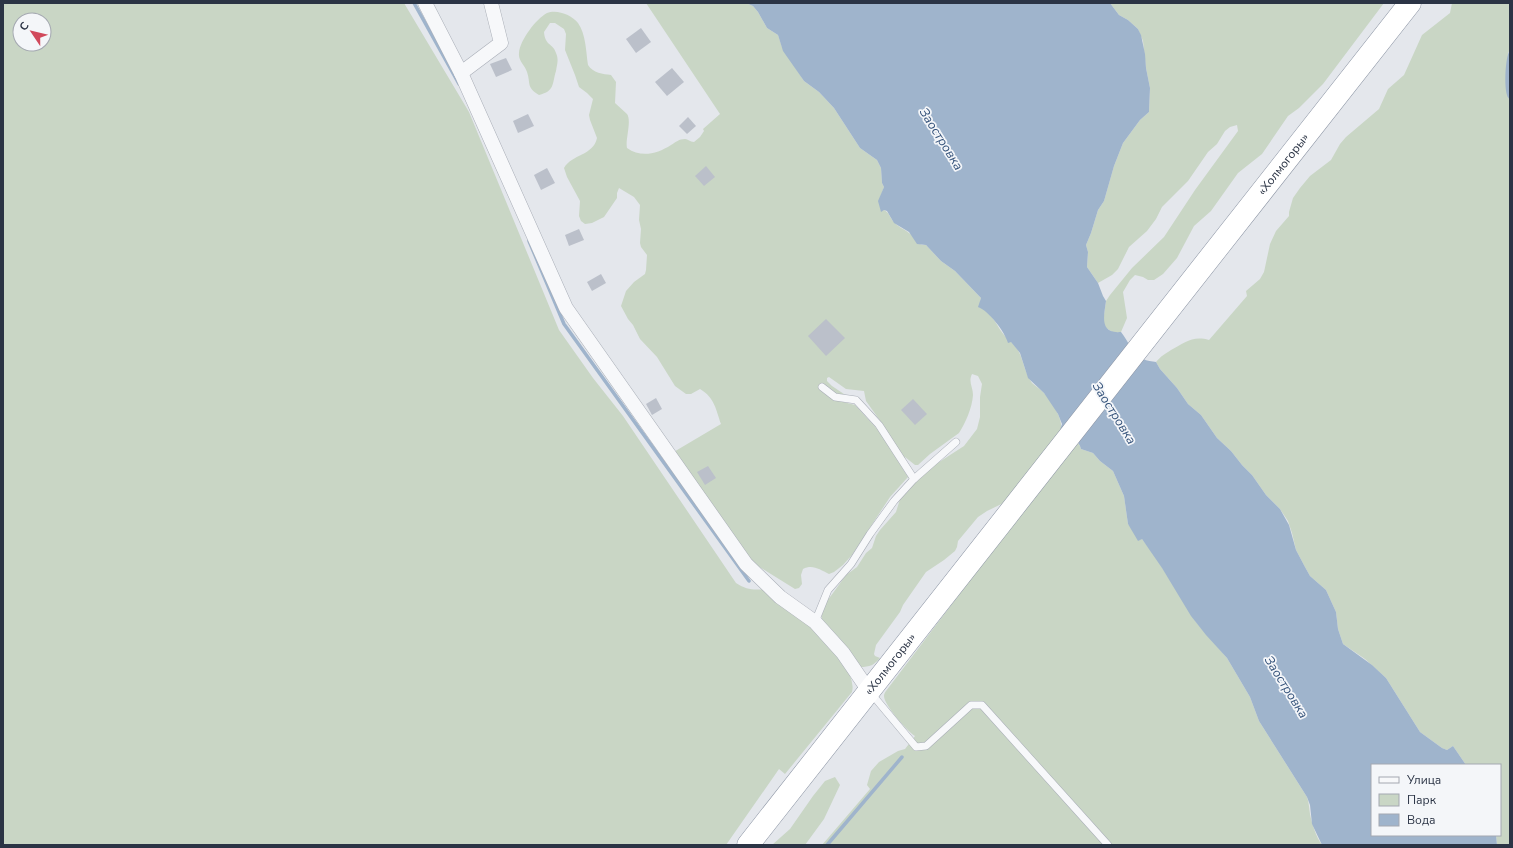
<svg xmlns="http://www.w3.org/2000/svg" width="1513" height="848" font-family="'Nunito Sans',sans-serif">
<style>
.green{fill:#c9d6c5;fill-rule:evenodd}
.water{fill:#9fb4cc}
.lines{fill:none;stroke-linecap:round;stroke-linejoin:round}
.stream{stroke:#9fb4cc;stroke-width:3.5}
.building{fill:#bbc0ca}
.lane-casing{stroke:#a9aeb7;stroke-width:8}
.street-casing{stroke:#a9aeb7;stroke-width:15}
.highway-casing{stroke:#8b94a3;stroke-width:23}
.lane{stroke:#f7f8fa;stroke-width:7}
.street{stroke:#f7f8fa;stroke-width:14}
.highway{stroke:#fff;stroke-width:22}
.labels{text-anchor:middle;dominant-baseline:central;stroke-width:3.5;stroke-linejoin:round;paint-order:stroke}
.street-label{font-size:12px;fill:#2b3445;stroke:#f4f6f9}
.water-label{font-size:13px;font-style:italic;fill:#34527a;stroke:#f4f6f9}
</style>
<rect width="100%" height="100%" fill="#e4e7ec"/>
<g class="green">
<path d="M3,3H404L469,112L559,330L593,378L623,416L736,583C747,590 753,590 766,589C788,607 860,661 852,692L785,774L779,769L726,845H3ZM20,20H44V44H20Z"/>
<path d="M646,3H746L753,6L758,12L767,28L778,35L782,47L804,81L819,92L834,108L860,148L877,160L881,168L882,183L884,187L880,198L881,211L884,210C889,212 890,218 894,222C898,227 904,229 909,233C917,238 914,245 926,245L941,261L955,271L981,298L979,307C993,312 996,326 1005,336C1010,341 1016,346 1019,352C1024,363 1025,373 1032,383C1035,386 1039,388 1042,391C1049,397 1063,418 1061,428C1068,434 1079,440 1081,449L1093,453L1100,461L1113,471L1124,496L1128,524L1142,539L1155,556L1196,622L1227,658L1250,697L1259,721L1307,797C1309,803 1309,808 1310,814C1312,824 1316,837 1322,845H822L870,789L867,785L871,771L879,762L898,751L905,749L915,736C908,732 884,705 884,696C884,694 885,692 886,691L1043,484L987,511L978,517L958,541L957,547L955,551L944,560L926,572L903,605L900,612L876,645L874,654L875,656L880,658C874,665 870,667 860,667L823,625L821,613L827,601L833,593L846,575L857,567L866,553L872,548L876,536L880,530L896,512L901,496L933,466L964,446L977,429L980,417V397L982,384L978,376L972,374C968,382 973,387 973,395C972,408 966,422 959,433L930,454L918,465H915L905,457L904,460L881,422L866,401L864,391L846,389L829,377L827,378V381L832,386L847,396L836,400L855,405L879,431L908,477L890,497L852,555L843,565L834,572L829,574C820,570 813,564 803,569L801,575L802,584L799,588L795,589L753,563L672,453L721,424C716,410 715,398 700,389L691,394H686L675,386L657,357L640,339L633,325L628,319L621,306L626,291L634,282L645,274L646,270L647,255L641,247L640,243L641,229L639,220L640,205L634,197L619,188L617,193V198L604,217L592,223L585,224L581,221L579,216L580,201L567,177L564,168C572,154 593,156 597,138L590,120L589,115L593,99L587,93L579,87L575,75L565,50L566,34L564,29L555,23H550L544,32C545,46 553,43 556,53C559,60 557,64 556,71C552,84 555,91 539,95C526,87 531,84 527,72C525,65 518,61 519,53C520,40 536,19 547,13C557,9 572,15 578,23C586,34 586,52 588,65C593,73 603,74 611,75L616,82L615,103C619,107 623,110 627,114C632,121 625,140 627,148C641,158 657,154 671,145C676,142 679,139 685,139C688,139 690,142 694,142L700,137L704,131L703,129L720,114Z"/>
<polygon points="1110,3 1384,3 1323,84 1299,108 1288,116 1262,154 1238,173 1211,211 1194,226 1177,258 1163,274 1154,280 1148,280 1143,277 1135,275 1130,280 1123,292 1127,318 1121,332 1114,333 1106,328 1103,322 1106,301 1110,295 1132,268 1164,237 1195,190 1238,131 1237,125 1230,127 1225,131 1217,144 1208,152 1188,181 1162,207 1156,219 1147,231 1129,247 1118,269 1112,275 1098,283 1087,267 1088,252 1086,245 1091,233 1098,210 1104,201 1114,166 1123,143 1140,120 1149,112 1150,88 1146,68 1143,41 1138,29 1128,20 1119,15"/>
<path d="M1452,3H1510V50L1508,53L1507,94L1510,100V845H1497L1496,835H1500V765H1466L1453,746L1447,750L1442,748L1420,732L1386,678L1365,659L1343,644L1338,629L1336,612L1326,590L1310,576L1305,567L1296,550L1292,533L1288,521L1280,509L1266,495L1252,475L1242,465L1231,451L1217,438L1201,415L1188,404L1177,388L1160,369L1156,362C1161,356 1165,354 1171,350C1184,343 1193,335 1209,340L1247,296L1246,291L1260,279L1264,272L1270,244L1276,231L1289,216V212L1293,198L1300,188L1310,176L1331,160L1340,144L1346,137L1379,109L1388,89L1404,75L1422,35L1450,13Z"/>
<polygon points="835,777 840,785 824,819 805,845 772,845 790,829 813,796 825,781"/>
</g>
<g class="water">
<path d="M746,3H1110L1119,15L1128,20L1138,29L1141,35L1145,54L1146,68L1150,88L1149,112L1140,120L1123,143L1114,166L1104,201L1098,210L1091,233L1086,245L1088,252L1087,267L1098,283L1103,296L1106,301C1104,316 1099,334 1121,332C1128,341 1133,354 1143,359C1147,361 1152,361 1156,362L1160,369L1177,388L1188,404L1201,415L1217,438L1231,451L1242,465L1252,475L1266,495L1280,509L1289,525L1296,550L1305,567L1310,576L1326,590L1336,612L1338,629L1343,644L1372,665L1386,678L1420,732L1442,748L1447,750L1453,746L1466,765H1372V835H1496L1497,845H1322L1312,824L1310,805L1307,797L1259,721L1250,697L1227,658L1206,635L1191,616L1162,568L1142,539L1138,541L1128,524L1124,496L1113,471L1100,461L1093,453L1081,449C1079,440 1070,436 1063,430H1060L1062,424L1058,414L1044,393L1028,378L1020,353L1011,342L1008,343C1005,332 989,311 978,307L981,298L955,271L941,261L926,245L917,244L909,232L894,223L887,211L884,210L881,212L878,201L884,187L882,183L881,168L877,160L860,148L834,108L819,92L804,81L783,51L778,35L767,28L758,12L753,6Z"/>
<path d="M1510,50V100C1509,98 1507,97 1507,95C1504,87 1505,57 1510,50Z"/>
</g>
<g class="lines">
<g class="stream">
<polyline points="414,3 459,84"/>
<polyline points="529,241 564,324 749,581"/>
<polyline points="827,845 902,757"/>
</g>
</g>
<g class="building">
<polygon points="641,28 651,42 636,53 626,39"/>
<polygon points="506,58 512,70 496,77 490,64"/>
<polygon points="672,68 684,82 667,96 655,82"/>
<polygon points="528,114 534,126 518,133 513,121"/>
<polygon points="688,117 696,126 687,134 679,126"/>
<polygon points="706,166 715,177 704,186 695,176"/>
<polygon points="547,168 555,183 541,190 534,175"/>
<polygon points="579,229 584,240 569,246 565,235"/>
<polygon points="601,274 606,283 592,291 587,282"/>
<polygon points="826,319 845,338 826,356 808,336"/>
<polygon points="656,398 662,409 652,415 646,404"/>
<polygon points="913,399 927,414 915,425 901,410"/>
<polygon points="708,466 716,478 705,485 697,472"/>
</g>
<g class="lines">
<defs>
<g id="lane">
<polyline points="822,387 835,397 856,400 879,425 914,479"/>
<polyline points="815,622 828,590 851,564 870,534 894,501 914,479 956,442"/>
<polyline points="870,692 916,747 926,746 971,705 982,705 1108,845"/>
</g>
<g id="street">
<polyline points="425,3 461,73 566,308 746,564 780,597 815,622 843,653 869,691"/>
<polyline points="461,73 501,43 491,3"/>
</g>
<g id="highway">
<path id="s1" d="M748,845L1410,3"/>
</g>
</defs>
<use href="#lane" class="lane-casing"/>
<use href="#street" class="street-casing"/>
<use href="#highway" class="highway-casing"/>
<use href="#lane" class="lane"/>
<use href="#street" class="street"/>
<use href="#highway" class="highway"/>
</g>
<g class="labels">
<g class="street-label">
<text stroke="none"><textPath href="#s1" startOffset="866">«Холмогоры»</textPath></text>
<text stroke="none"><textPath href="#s1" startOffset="230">«Холмогоры»</textPath></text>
</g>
<g class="water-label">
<text transform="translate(941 139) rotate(58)">Заостровка</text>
<text transform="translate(1114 413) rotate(58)">Заостровка</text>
<text transform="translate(1286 687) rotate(58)">Заостровка</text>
</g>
</g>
<rect width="1513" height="848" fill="none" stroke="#2b3445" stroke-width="8"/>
<rect x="1371" y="764" width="130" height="72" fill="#f4f6f9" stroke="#a4a8b1"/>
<rect x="1379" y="777" width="20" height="6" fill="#f7f8fa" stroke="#a4a8b1"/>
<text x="1407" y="784" font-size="12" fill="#2b3445">Улица</text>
<rect x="1379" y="794" width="20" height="12" fill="#c9d6c5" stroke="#a4a8b1"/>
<text x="1407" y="804" font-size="12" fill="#2b3445">Парк</text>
<rect x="1379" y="814" width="20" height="12" fill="#9fb4cc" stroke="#a4a8b1"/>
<text x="1407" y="824" font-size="12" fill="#2b3445">Вода</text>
<g transform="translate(32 32) rotate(305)"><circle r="19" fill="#f4f6f9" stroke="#a4a8b1"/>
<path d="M0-3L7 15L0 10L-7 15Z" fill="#d1495b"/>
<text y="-6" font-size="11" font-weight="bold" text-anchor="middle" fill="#2b3445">С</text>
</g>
</svg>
